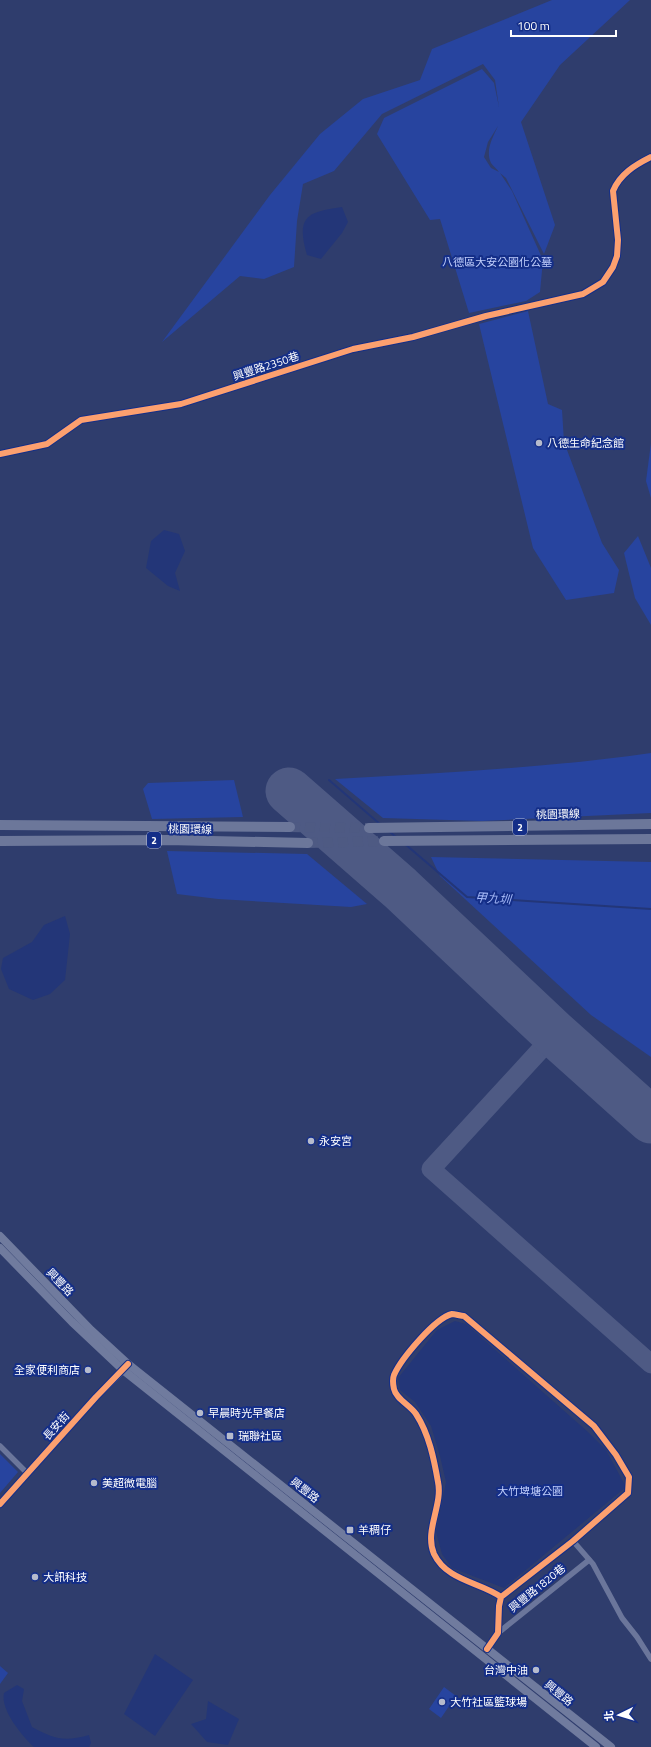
<svg xmlns="http://www.w3.org/2000/svg" width="651" height="1747" font-family="'Titillium Web','Noto Sans TC',sans-serif">
<style>
.green{fill:#27449f;fill-rule:evenodd}
.water{fill:#233678}
.lines{fill:none;stroke-linecap:round;stroke-linejoin:round}
.stream{stroke:#233678;stroke-width:2}
.taxiway{stroke:#4e5a84;stroke-width:19}
.runway{stroke:#4e5a84;stroke-width:47}
.motorway-tunnel{stroke:#4e5a83;stroke-width:10;stroke-dasharray:10 5;stroke-linecap:butt}
.minor{stroke:#6b769b;stroke-width:5.5}
.tertiary{stroke:#6b769b;stroke-width:7}
.secondary{stroke:#707b9e;stroke-width:8}
.motorway{stroke:#6c779a;stroke-width:10}
.cycleway-casing{stroke:#142e88;stroke-width:8}
.cycleway{stroke:#fca06f;stroke-width:6}
.poi-dot{fill:#b6bbcc;stroke:#142e88;stroke-width:1.5}
.labels{text-anchor:middle;dominant-baseline:central;stroke-width:4;stroke-linejoin:round;paint-order:stroke}
.shield{fill:#142e88;stroke:#b8c0db;stroke-width:1}
.shield-label{font-size:10px;font-weight:bold;fill:#fff}
.park-label{font-size:11px;fill:#c0cefb;stroke:#142e88}
.street-label{font-size:11px;fill:#fff;stroke:#142e88}
.poi-label{font-size:11px;fill:#fff;stroke:#142e88;text-anchor:start}
.water-label{font-size:12px;font-style:italic;fill:#a5b9f7;stroke:#142e88}
</style>
<rect width="100%" height="100%" fill="#2f3d6d"/>
<g class="green">
<path d="M552,0H630L560,65L521,122L555,225L544,254L506,178L500,173L512,191L543,260L540,292L526,301L469,313L440,219L430,220L377,134L384,118L482,69L494,83L499,107L495,80L483,64L382,114L334,171L303,184L297,221L294,267L264,279L240,276L162,342L270,195L320,134L363,99L420,80L432,49ZM498,126C493,137 485,150 491,163C493,166 497,169 499,172L491,168L484,157L488,142Z"/>
<polygon points="528,311 548,404 562,410 564,442 602,543 619,570 614,593 566,600 533,548 479,324"/>
<polygon points="651,443 651,498 646,481"/>
<polygon points="638,536 651,568 651,625 635,598 624,553"/>
<path d="M651,753V813L482,821L383,818L335,779C441,773 546,768 651,753Z"/>
<polygon points="234,780 243,817 152,819 143,789 148,783"/>
<polygon points="167,851 307,854 367,904 351,907 218,899 177,894"/>
<polygon points="431,857 651,862 651,1057 591,1015 440,876"/>
<polygon points="0,1454 18,1472 0,1493"/>
<polygon points="0,1666 8,1673 0,1684"/>
<polygon points="444,1687 456,1696 441,1718 429,1709"/>
</g>
<g class="water">
<path d="M342,207L348,222L342,233L321,259L307,255C296,217 306,212 342,207Z"/>
<polygon points="164,530 179,534 185,551 175,573 180,591 168,586 146,568 151,541"/>
<polygon points="65,916 70,934 65,980 50,994 33,1000 9,989 1,969 3,958 32,942 44,925"/>
<polygon points="455,1321 466,1324 588,1432 606,1450 626,1487 504,1588 452,1568 442,1554 436,1532 446,1482 440,1456 431,1426 415,1402 400,1390 398,1378 437,1330"/>
<polygon points="155,1654 193,1680 155,1736 124,1714"/>
<path d="M17,1685L24,1689L22,1701L32,1727C54,1739 64,1742 89,1735L91,1743L89,1747H34C23,1737 0,1710 4,1693C8,1690 13,1688 17,1685Z"/>
<polygon points="208,1701 239,1719 228,1745 207,1742 191,1724 206,1719"/>
</g>
<g class="lines">
<g class="stream">
<polyline points="329,780 381,825"/>
<polyline points="389,831 397,838"/>
<polyline points="405,844 467,897 651,909"/>
</g>
<polyline class="taxiway" points="555,1034 431,1169 651,1364"/>
<polyline class="runway" points="289,791 400,888 555,1034 651,1120"/>
<g class="motorway-tunnel">
<polyline points="290,827 369,828"/>
<polyline points="308,843 384,841"/>
</g>
<g class="minor">
<path d="M0,454L47,444L81,420L181,404L353,349L413,337L486,316L583,294L603,282L613,267L617,256L618,240L613,191C620,174 635,165 651,157"/>
<polyline points="0,1446 27,1473"/>
<polyline points="573,1541 593,1564 622,1618 637,1637 651,1659"/>
<polyline points="498,1633 589,1560"/>
<path d="M487,1649L498,1633L499,1606L501,1597L573,1541L628,1493L629,1477L616,1455L594,1426L464,1316C461,1316 455,1314 452,1314C435,1318 401,1359 394,1375C392,1380 393,1384 394,1389C396,1399 410,1405 416,1414C429,1434 434,1459 438,1482C443,1505 424,1531 434,1554C447,1581 480,1582 501,1597"/>
</g>
<polyline class="tertiary" points="0,1504 96,1397 126,1367"/>
<g class="secondary">
<polyline points="0,1236 91,1330 128,1364 611,1747"/>
<polyline points="0,1248 72,1322 123,1370 596,1747"/>
</g>
<g class="motorway">
<polyline points="0,825 290,827"/>
<polyline points="369,828 651,824"/>
<polyline points="0,841 167,840 308,843"/>
<polyline points="384,841 651,839"/>
</g>
<defs>
<g id="cycleway">
<path d="M0,454L47,444L81,420L181,404L353,349L413,337L486,316L583,294L603,282L613,267L617,256L618,240L613,191C620,174 635,165 651,157"/>
<polyline points="0,1504 96,1397 128,1364"/>
<path d="M487,1649L498,1633L499,1606L501,1597L573,1541L628,1493L629,1477L616,1455L594,1426L464,1316C461,1316 455,1314 452,1314C435,1318 401,1359 394,1375C392,1380 393,1384 394,1389C396,1399 410,1405 416,1414C429,1434 434,1459 438,1482C443,1505 424,1531 434,1554C447,1581 480,1582 501,1597"/>
</g>
</defs>
<use href="#cycleway" class="cycleway-casing"/>
<use href="#cycleway" class="cycleway"/>
</g>
<g class="poi-dot">
<circle cx="539" cy="443" r="4"/>
<circle cx="311" cy="1141" r="4"/>
<circle cx="88" cy="1370" r="4"/>
<circle cx="200" cy="1413" r="4"/>
<rect x="226" y="1432" width="8" height="8" rx="2"/>
<circle cx="94" cy="1483" r="4"/>
<rect x="346" y="1526" width="8" height="8" rx="2"/>
<circle cx="35" cy="1577" r="4"/>
<circle cx="536" cy="1670" r="4"/>
<circle cx="442" cy="1702" r="4"/>
</g>
<g class="labels">
<g class="shield">
<rect x="513" y="819" width="14" height="16" rx="3"/>
<rect x="147" y="832" width="14" height="16" rx="3"/>
</g>
<g class="shield-label">
<text x="520" y="827">2</text>
<text x="154" y="840">2</text>
</g>
<g class="park-label">
<text x="497" y="262">八德區大安公園化公墓</text>
<text x="530" y="1491">大竹埤塘公園</text>
</g>
<g class="street-label">
<text transform="translate(266 366) rotate(-18)">興豐路2350巷</text>
<text transform="translate(558 814) rotate(-1)">桃園環線</text>
<text transform="translate(190 829) rotate(1)">桃園環線</text>
<text transform="translate(60 1282) rotate(46)">興豐路</text>
<text transform="translate(56 1426) rotate(-48)">長安街</text>
<text transform="translate(305 1490) rotate(38)">興豐路</text>
<text transform="translate(537 1588) rotate(-39)">興豐路1820巷</text>
<text transform="translate(559 1693) rotate(39)">興豐路</text>
</g>
<g class="poi-label">
<text x="547" y="443">八德生命紀念館</text>
<text x="319" y="1141">永安宮</text>
<text x="80" y="1370" text-anchor="end">全家便利商店</text>
<text x="208" y="1413">早晨時光早餐店</text>
<text x="238" y="1436">瑞聯社區</text>
<text x="102" y="1483">美超微電腦</text>
<text x="358" y="1530">羊稠仔</text>
<text x="43" y="1577">大訊科技</text>
<text x="528" y="1670" text-anchor="end">台灣中油</text>
<text x="450" y="1702">大竹社區籃球場</text>
</g>
<g class="water-label">
<text transform="translate(493 898) rotate(4)">甲九圳</text>
</g>
</g>
<g transform="translate(619 1715) rotate(265)" stroke="#142e88" stroke-width="3" paint-order="stroke">
<path d="M0-3L7 15L0 10L-7 15Z" fill="#ffffff"/>
<text y="-6" font-size="11" font-weight="bold" text-anchor="middle" fill="#ffffff">北</text>
</g>
<path d="M511 30v6h105v-6" fill="none" stroke="#ffffff" stroke-width="2"/>
<text x="517" y="30" font-size="12" fill="#ffffff" stroke="#142e88" stroke-width="3" paint-order="stroke">100 m</text>
</svg>
